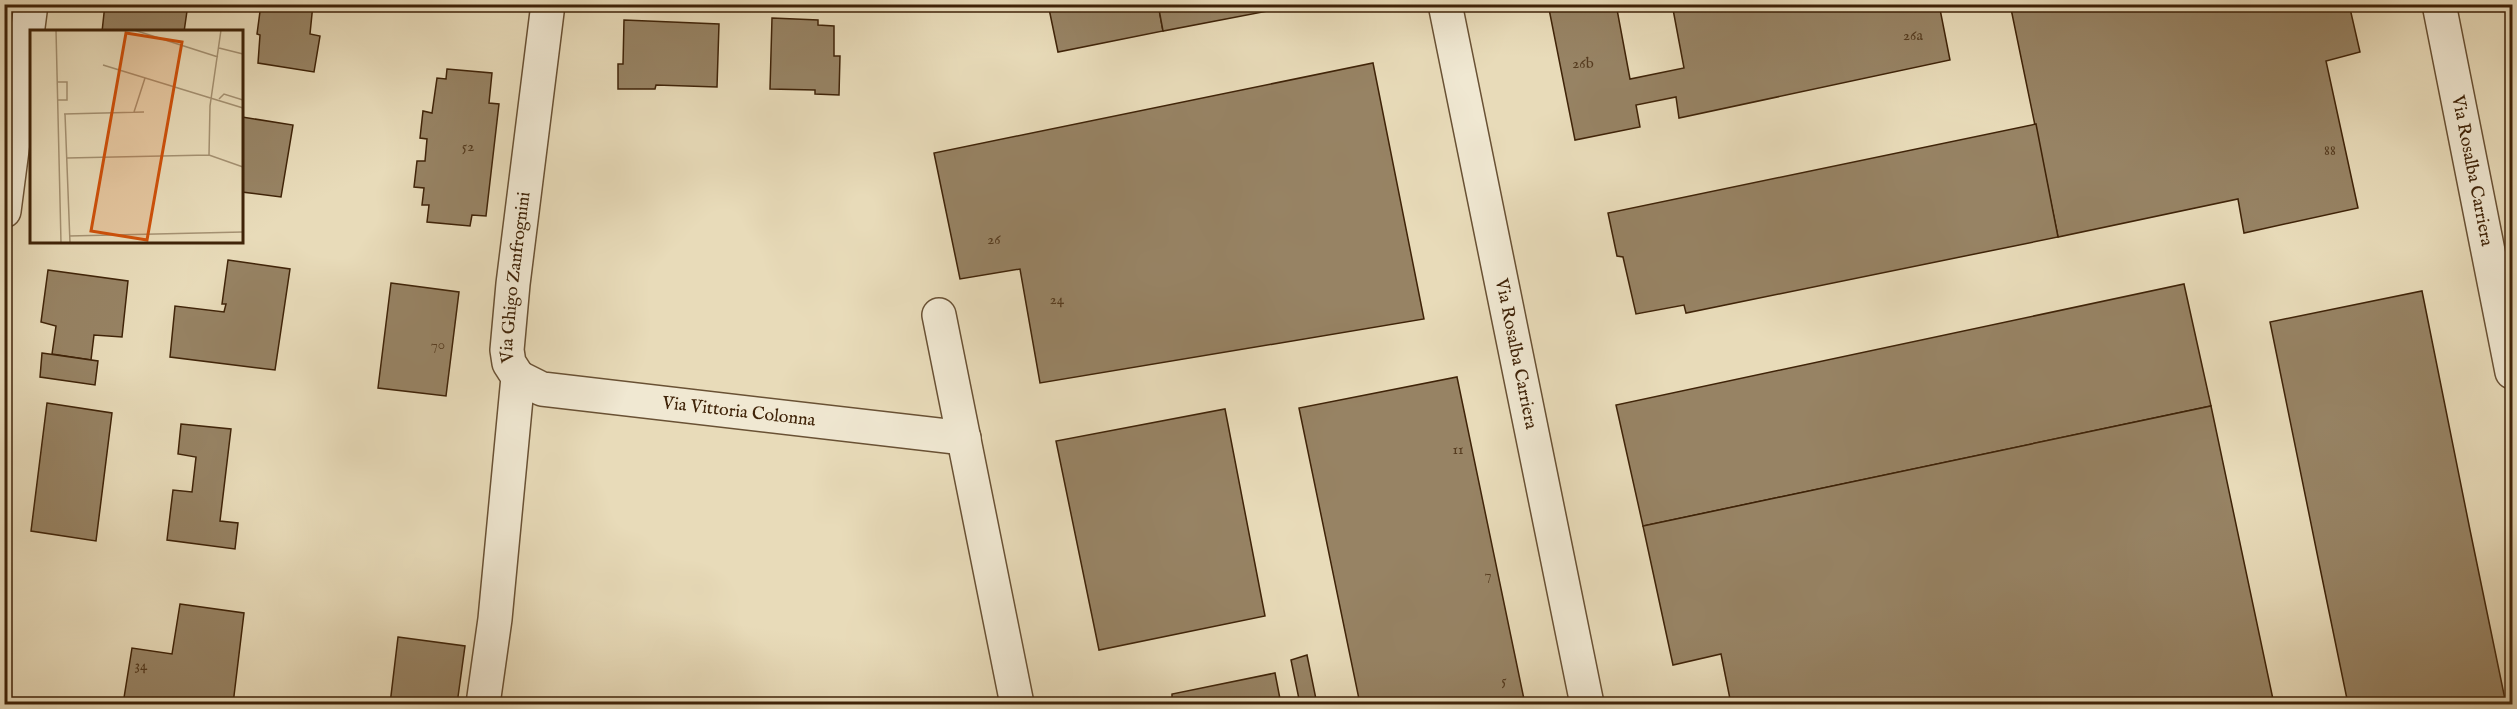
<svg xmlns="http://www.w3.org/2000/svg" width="2517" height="709" font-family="'IM FELL English',serif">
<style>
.building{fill:#978364;stroke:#3f2308;stroke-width:1.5}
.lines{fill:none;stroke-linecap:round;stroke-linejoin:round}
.street-casing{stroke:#695134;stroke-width:36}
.street{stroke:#f0e8d2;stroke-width:33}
.labels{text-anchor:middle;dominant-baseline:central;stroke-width:4.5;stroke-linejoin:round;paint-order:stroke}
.number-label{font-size:15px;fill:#553b1f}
.street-label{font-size:18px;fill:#3f2308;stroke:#f0e8d2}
.inset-road{fill:none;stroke:#a49172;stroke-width:1.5}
.view{fill:#cf510b;fill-opacity:0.15;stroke:#cf510b;stroke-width:3}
.inset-edge{fill:none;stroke:#3f2308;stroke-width:3}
</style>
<rect width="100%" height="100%" fill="#e8dbb9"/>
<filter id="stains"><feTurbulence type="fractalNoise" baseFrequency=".00333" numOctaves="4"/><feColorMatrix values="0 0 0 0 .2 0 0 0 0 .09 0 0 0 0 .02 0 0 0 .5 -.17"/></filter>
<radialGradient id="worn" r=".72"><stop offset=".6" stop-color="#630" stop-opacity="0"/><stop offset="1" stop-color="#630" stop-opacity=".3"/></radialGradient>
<g class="building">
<polygon points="105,4 188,4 184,32 102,32"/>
<polygon points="261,4 313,4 310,34 320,36 314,72 258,63 260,35 257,34"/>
<polygon points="1048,4 1158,4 1163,31 1058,52"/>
<polygon points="1158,4 1267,4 1268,11 1163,31"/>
<polygon points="1267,4 1299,4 1268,11"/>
<polygon points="1548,4 1616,4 1630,79 1684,68 1672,4 1939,4 1950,60 1679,118 1676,97 1636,105 1640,127 1575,140"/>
<polygon points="2010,4 2349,4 2360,52 2326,61 2358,208 2244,233 2238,199 2058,237"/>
<polygon points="772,18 818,20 818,25 834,26 834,56 840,56 839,95 815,94 815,90 770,89"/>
<polygon points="624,20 719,24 717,87 656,85 655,89 618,89 618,64 623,64"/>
<polygon points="1373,63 1424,319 1040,383 1020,269 960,279 934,153"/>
<polygon points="447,69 492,73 489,103 499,104 486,216 472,215 470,226 427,222 429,205 422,205 424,188 414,187 417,161 425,161 427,139 420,138 423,111 432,113 437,78 446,79"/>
<polygon points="242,117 293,125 281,197 242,192"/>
<polygon points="2036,124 2058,237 1686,313 1684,305 1636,314 1623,257 1617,256 1608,213"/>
<polygon points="228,260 290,269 275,370 170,357 175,306 224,312 226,304 222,304"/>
<polygon points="48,270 128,281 122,337 94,335 91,360 52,354 56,326 41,322"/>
<polygon points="391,283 459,292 446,396 378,388"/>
<polygon points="2184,284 2211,406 1643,526 1616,405"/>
<polygon points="2422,291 2470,530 2506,704 2348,704 2319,563 2270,322"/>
<polygon points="42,353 98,361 95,385 40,377"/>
<polygon points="1457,377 1525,704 1360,704 1299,408"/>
<polygon points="47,403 112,413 96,541 31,531"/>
<polygon points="2211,406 2274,704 1731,704 1721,654 1673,665 1643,526"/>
<polygon points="1225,409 1265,616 1099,650 1056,441"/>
<polygon points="181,424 231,429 220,521 238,523 235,549 167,540 173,490 192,492 196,457 178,454"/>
<polygon points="180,604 244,613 233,704 123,704 132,648 172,654"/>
<polygon points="398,637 465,646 457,704 390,704"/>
<polygon points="1307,655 1317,704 1300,704 1291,660"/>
<polygon points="1275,673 1281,704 1144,704 1172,698 1172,694"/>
</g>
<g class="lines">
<defs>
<g id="street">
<path id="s1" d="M1445,4L1587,704"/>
<path id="s2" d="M2439,4L2512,372"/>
<polyline points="4,211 31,4"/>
<polyline points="939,315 1017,704"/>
<path id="s3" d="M518,377L542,389L964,438"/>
<path id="s4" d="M483,704L495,619L518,377L509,363L507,350L513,284L548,4"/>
</g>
</defs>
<use href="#street" class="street-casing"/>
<use href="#street" class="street"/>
</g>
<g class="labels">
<g class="number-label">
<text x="1913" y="35">26a</text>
<text x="1583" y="63">26b</text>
<text x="468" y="146">52</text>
<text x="2330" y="150">88</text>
<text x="994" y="239">26</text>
<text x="1057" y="299">24</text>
<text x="438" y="344">70</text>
<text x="1458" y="449">11</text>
<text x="1488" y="574">7</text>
<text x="141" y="665">34</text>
<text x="1504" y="680">5</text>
</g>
<g class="street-label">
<text stroke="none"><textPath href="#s2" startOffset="170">Via Rosalba Carriera</textPath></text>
<text stroke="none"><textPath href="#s4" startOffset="432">Via Ghigo Zanfrognini</textPath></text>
<text stroke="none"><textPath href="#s1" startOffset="357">Via Rosalba Carriera</textPath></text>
<text stroke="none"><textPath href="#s3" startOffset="225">Via Vittoria Colonna</textPath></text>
</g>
</g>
<g transform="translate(30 30)">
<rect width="213" height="213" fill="#e8dbb9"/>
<path class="inset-road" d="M26,0L31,213M104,0L188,27M189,18L213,24M73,35L213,78M27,52H37V70H28M189,69L194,64L213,70M104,82L115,48M34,84L114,82M35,84L40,213M179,125L180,76L191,0M37,128L179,125L213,137M39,206L213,202"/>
<path class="view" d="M96,3L152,12L117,210L61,201Z"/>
<rect width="213" height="213" class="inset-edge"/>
</g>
<rect width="2517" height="709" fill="none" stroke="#e8dbb9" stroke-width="24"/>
<rect x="6" y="6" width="2505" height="697" fill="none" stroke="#3f2308" stroke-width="3"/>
<rect x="12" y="12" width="2493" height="685" fill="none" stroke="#3f2308" stroke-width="1.5"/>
<rect width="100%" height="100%" filter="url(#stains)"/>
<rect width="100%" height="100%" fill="url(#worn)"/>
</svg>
